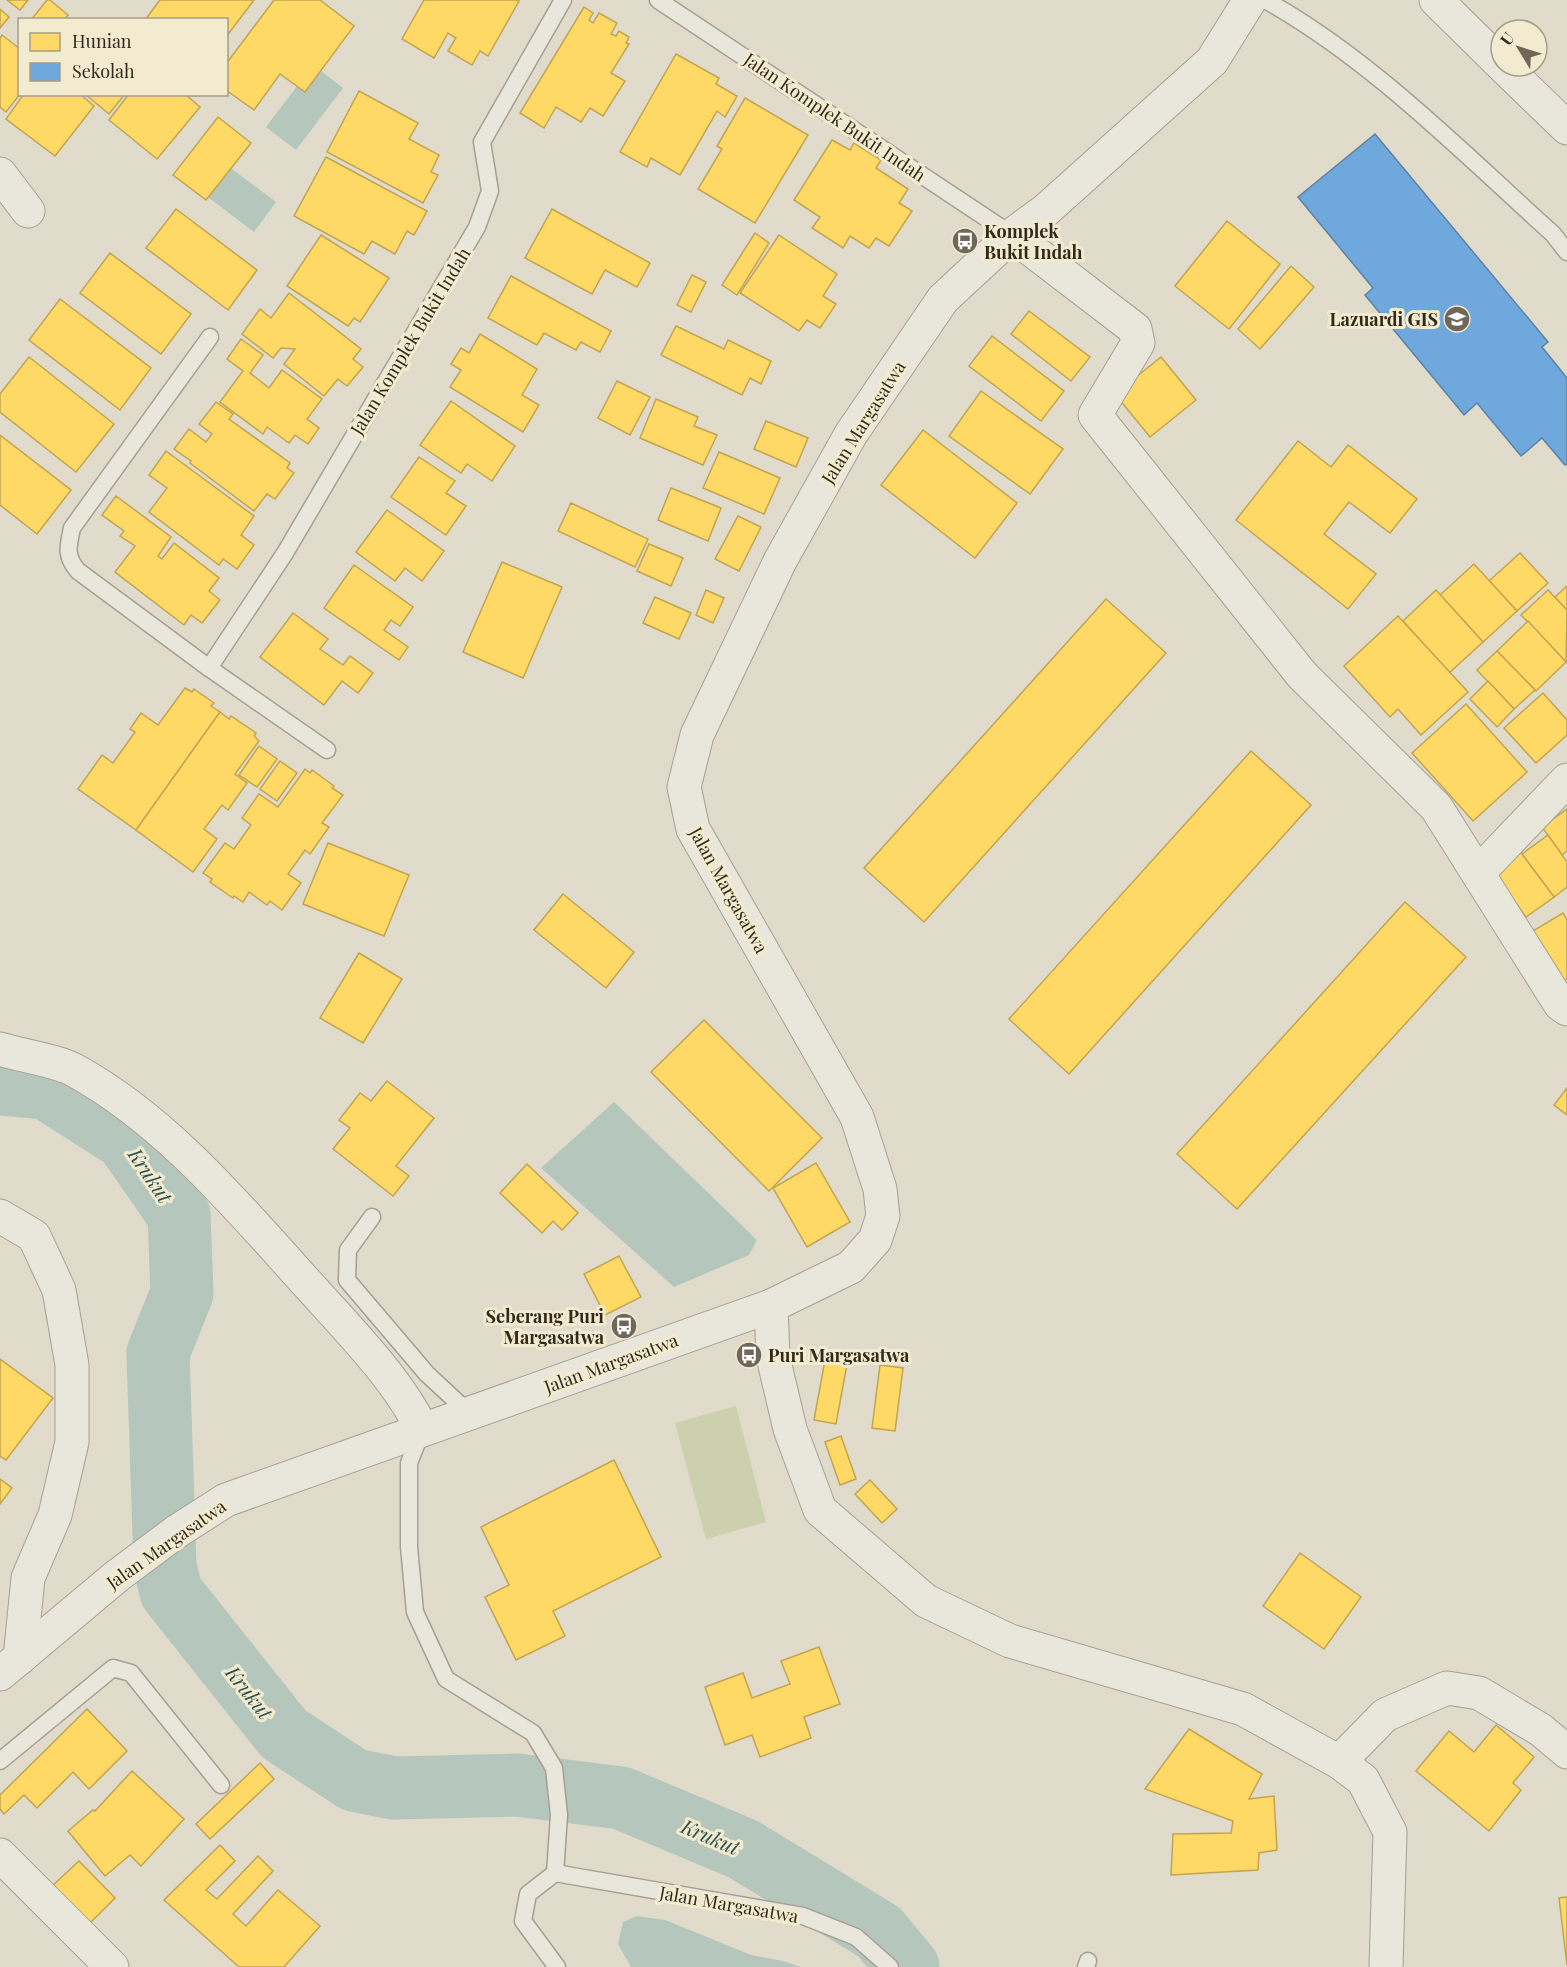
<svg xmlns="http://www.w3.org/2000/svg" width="1567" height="1967" font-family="'Playfair Display',serif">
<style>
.green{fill:#cdd0ad}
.water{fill:#b5c6bd}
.homes{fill:#ffd966;stroke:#c2a450;stroke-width:1.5}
.schools{fill:#6fa8dc;stroke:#5d82a3;stroke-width:1.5}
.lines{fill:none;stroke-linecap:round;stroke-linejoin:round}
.river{stroke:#b5c6bd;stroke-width:63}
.service-casing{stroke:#a5a093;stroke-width:19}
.minor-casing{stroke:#a5a093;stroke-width:35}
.tertiary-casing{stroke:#a5a093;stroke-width:35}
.service{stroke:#e9e6db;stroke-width:16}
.minor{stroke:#e9e6db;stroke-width:33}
.tertiary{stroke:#e9e6db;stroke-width:33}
.labels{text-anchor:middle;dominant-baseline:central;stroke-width:6;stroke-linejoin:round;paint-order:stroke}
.street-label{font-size:18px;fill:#33291d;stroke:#f2ebcf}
.poi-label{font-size:18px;font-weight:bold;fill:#33291d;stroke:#f2ebcf;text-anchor:start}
.water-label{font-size:20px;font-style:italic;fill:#2d5152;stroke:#f2ebcf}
</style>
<rect width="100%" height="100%" fill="#e0dbca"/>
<polygon class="green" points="736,1406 766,1522 706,1539 675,1423"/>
<g class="water">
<polygon points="313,65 343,88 296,150 266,127"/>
<polygon points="221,161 276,202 254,232 200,191"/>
<polygon points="614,1102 757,1240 749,1255 674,1287 541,1168"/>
<polygon points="637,1916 665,1920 751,1955 783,1961 801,1967 631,1967 618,1944 623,1922"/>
</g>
<g class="homes">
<polygon points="7,0 28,0 20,10"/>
<polygon points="47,0 50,0 68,15 64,20 31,20"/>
<polygon points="160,0 254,0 226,37 226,20 145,20"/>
<polygon points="274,0 320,0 354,26 305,92 280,74 254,110 226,90 226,64"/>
<polygon points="424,0 516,0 519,1 488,56 480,51 472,65 448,51 456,38 448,33 434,58 402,39"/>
<polygon points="584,7 593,13 589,20 593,23 599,13 617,23 611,34 616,36 619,31 629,37 626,43 629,44 611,73 625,81 603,116 590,108 581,122 556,107 544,128 520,113"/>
<polygon points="0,9 9,17 0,28"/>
<polygon points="2,35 20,49 20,94 6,112 0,107 0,38"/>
<polygon points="676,54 719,78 716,84 737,96 725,117 717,111 680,175 651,158 647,167 620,152"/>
<polygon points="359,91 418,123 409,139 439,155 431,172 438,175 423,203 327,152"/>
<polygon points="24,94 80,94 94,106 55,156 6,119"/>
<polygon points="85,94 125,94 109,114"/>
<polygon points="129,94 185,94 200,107 157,159 109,120"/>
<polygon points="745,98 808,135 755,223 698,189 722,149 717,146"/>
<polygon points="218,117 251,143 206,200 173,175"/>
<polygon points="832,140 850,150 854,143 881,160 876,168 908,189 899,203 912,211 889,246 876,238 869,248 850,236 843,248 812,228 820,217 794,200"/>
<polygon points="326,157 427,211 414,235 407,231 395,254 372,241 364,254 294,216"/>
<polygon points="176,209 257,270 228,310 146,248"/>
<polygon points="552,209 650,263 637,287 605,270 592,294 525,258"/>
<polygon points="1227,221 1280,264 1229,329 1175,286"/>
<polygon points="755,233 769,243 737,295 722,285"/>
<polygon points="321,235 389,278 360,322 354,318 348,326 287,286"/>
<polygon points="779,235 837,274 823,296 836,304 820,328 807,320 799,331 740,293"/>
<polygon points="110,253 191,314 161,354 80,293"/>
<polygon points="1291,266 1314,287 1260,349 1238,329"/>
<polygon points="692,275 706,282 691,312 677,305"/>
<polygon points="511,276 611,331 600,352 581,342 576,350 544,333 537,345 488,318"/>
<polygon points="289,293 361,349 353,359 363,367 347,386 338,379 324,396 284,364 295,349 281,348 273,358 242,334 260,309 271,318"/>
<polygon points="60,299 151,368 120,410 29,340"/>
<polygon points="1029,311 1090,357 1071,381 1011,334"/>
<polygon points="676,326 724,349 728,340 771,361 761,384 750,378 742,395 661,355"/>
<polygon points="480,334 537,369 522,395 539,405 523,432 450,387 461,370 451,364 461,348 469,353"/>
<polygon points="992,336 1064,391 1041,421 969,366"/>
<polygon points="241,339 263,355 250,373 269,388 282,370 322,399 307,419 319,428 308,444 295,435 289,443 267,427 263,434 220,402 243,371 227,359"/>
<polygon points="29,357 114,424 76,472 0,412 0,394"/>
<polygon points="1161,357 1196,400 1150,437 1115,394"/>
<polygon points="617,381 650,397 630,435 598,418"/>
<polygon points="981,391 1063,449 1030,494 949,436"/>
<polygon points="656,399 698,417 694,426 717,435 703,465 640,438"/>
<polygon points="451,401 515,446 492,481 467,464 461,473 420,445"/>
<polygon points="216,402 233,414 229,419 290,463 287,468 294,473 275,499 267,494 254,511 190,463 191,461 174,449 189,429 206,442 212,434 199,424"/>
<polygon points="766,421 808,438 796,467 754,449"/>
<polygon points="923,430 1017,503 975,558 881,485"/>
<polygon points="0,435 71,490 37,534 0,505"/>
<polygon points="1298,441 1331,467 1348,445 1417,499 1390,533 1349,502 1324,534 1376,574 1348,609 1236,520"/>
<polygon points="166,451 254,516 241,535 254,545 237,569 223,559 219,565 149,512 167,488 149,475"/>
<polygon points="719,452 780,478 764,514 703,488"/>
<polygon points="419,457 455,481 446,493 466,506 446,535 391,497"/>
<polygon points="671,488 721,508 708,541 658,520"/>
<polygon points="116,496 171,537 158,556 162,559 174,543 219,578 209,591 220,600 202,623 191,615 184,625 115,572 135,546 120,536 124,531 102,515"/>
<polygon points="571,503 648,539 635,567 558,531"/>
<polygon points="387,510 444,551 422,581 405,568 395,581 356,552"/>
<polygon points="738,516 761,527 739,571 715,559"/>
<polygon points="649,544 683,558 671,586 637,571"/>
<polygon points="1520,553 1548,583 1517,611 1489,581"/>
<polygon points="502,562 562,587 523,678 463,652"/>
<polygon points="1474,564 1517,611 1483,642 1440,595"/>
<polygon points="354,565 413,607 400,626 391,620 384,630 408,647 399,660 324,608"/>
<polygon points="1567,586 1567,610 1555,597"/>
<polygon points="706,590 724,598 713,623 696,615"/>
<polygon points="1436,590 1483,642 1449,673 1403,621"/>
<polygon points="1548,590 1567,610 1566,662 1521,615"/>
<polygon points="655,597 691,613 679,639 643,623"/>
<polygon points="1106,599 1166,653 924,922 864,868"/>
<polygon points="293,613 328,639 320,649 343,665 350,656 373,673 358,693 342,681 324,705 260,657"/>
<polygon points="1398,616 1468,692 1421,735 1398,709 1390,717 1344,666"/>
<polygon points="1528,621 1566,662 1536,691 1497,651"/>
<polygon points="1497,651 1535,690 1514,709 1477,670"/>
<polygon points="1488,681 1514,709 1497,727 1470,699"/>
<polygon points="185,688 192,692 194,689 214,703 211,706 220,712 136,830 78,789 102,755 113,763 135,732 130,729 141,713 158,725"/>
<polygon points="1543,693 1567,720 1567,735 1536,763 1504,728"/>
<polygon points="1466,704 1527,772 1473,821 1412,753"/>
<polygon points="220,712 229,719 231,716 256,733 254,736 259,741 235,774 247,783 228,810 222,805 204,829 217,839 193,872 136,830"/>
<polygon points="259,746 277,759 257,787 239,775"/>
<polygon points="1251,751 1311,805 1069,1074 1009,1019"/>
<polygon points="280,761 297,773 277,801 260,789"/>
<polygon points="305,769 310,773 312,770 334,786 332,788 343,795 322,823 329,827 310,854 305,850 288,874 301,883 282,910 270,901 267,905 249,892 243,902 234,896 233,898 210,882 212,879 203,873 225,843 234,849 251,825 242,818 259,794 278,807"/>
<polygon points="1567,809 1567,851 1562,855 1542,827"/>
<polygon points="1548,835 1567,862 1567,887 1554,897 1522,854"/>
<polygon points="328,843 409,875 384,936 303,904"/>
<polygon points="1519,850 1554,897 1526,917 1492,870"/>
<polygon points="563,894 634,952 606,988 534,930"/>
<polygon points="1405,902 1466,957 1237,1209 1177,1154"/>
<polygon points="1563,913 1567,920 1567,979 1553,987 1523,937"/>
<polygon points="359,953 402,979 363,1043 320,1018"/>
<polygon points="704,1020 822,1138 769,1191 651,1072"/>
<polygon points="387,1081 434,1118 396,1166 409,1176 393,1196 333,1149 350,1128 339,1120 360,1093 371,1101"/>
<polygon points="1567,1088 1567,1115 1554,1105"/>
<polygon points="816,1163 850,1222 807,1247 773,1188"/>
<polygon points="527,1164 578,1213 562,1230 553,1221 542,1233 500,1193"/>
<polygon points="619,1256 641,1297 605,1315 584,1274"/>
<polygon points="0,1359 53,1398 6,1460 0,1456"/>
<polygon points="825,1360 847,1364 836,1424 814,1420"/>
<polygon points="880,1365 903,1368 895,1431 872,1428"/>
<polygon points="841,1436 856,1479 840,1485 825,1442"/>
<polygon points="614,1460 661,1557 553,1611 565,1636 516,1660 485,1597 509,1585 481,1527"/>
<polygon points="0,1479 12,1488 0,1504"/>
<polygon points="870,1480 897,1509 882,1523 855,1494"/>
<polygon points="1300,1553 1361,1597 1324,1649 1263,1606"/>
<polygon points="819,1647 840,1704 804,1717 811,1738 760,1757 752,1735 725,1745 705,1687 743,1673 752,1698 790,1684 781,1661"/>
<polygon points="87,1709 127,1751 89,1789 73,1772 37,1808 24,1795 4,1814 0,1809 0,1795"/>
<polygon points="1496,1725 1534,1757 1513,1783 1521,1790 1489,1831 1416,1771 1449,1731 1474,1752"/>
<polygon points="1189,1729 1262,1774 1249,1799 1274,1796 1277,1850 1259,1853 1258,1870 1171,1875 1173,1834 1231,1833 1233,1821 1145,1789"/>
<polygon points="260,1763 274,1779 210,1839 196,1824"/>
<polygon points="132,1771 184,1819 141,1866 130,1855 105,1876 68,1831 93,1810 95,1811"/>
<polygon points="220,1845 235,1861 206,1890 217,1899 258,1856 273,1871 233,1914 246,1926 278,1890 320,1926 284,1967 239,1967 164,1900"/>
<polygon points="79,1861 115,1898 87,1926 50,1888"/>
<polygon points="1567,1897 1567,1965 1559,1898"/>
</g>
<polygon class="schools" points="1375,134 1548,342 1542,347 1567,378 1567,464 1565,465 1542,438 1521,456 1477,403 1464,415 1365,295 1373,288 1298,197"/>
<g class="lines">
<polyline class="river" points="0,1084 46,1088 126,1139 179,1215 182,1293 158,1353 165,1566 171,1592 284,1734 354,1780 394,1788 517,1785 621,1798 743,1849 879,1932 908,1967"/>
<defs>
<g id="service">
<polyline points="658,0 1012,235"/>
<path d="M1265,0C1370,58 1464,154 1553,234L1567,252"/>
<path d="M210,337L72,528C68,547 65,556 78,571L209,668L327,750"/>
<polyline points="209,668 285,553 477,227 490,191 482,142 563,0"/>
<polyline points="372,1217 348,1250 347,1280 427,1374 470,1414"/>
<polyline points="422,1430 409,1463 409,1547 415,1612 446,1679 533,1733 554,1768 559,1815 555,1873 528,1894 523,1921 557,1967"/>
<polyline points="0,1761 113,1668 131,1673 221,1785"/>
<polyline points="555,1873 803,1916 856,1937 890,1967"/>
<polyline points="1086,1967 1088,1961"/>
</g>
<g id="minor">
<polyline points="1436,0 1501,64"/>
<polyline points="1503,66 1567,128"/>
<polyline points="0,174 28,211"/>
<polyline points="1012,235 1135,329 1138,343 1095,415 1302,675 1436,807 1560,1004 1567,1009"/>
<polyline points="1478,873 1567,780"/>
<path d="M0,1049C19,1055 58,1061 74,1070C169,1122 242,1212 314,1291C350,1331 400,1382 422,1430"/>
<polyline points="0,1216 34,1236 59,1290 72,1365 72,1442 55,1515 28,1578 20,1658"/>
<polyline points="771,1306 773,1357 790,1429 820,1510 926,1601 1010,1641 1243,1709 1339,1762 1363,1780 1390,1832 1386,1967"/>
<polyline points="1339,1762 1385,1715 1447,1688 1479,1693 1541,1730 1567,1752"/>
<polyline points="0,1855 112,1967"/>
</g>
<polyline id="tertiary" points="0,1674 117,1576 176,1532 226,1500 771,1306 851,1267 875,1240 883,1216 880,1189 857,1117 693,829 684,787 697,735 780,561 851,434 943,299 1012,235 1046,210 1212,61 1250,0"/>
</defs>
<use href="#service" class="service-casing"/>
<use href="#minor" class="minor-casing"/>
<use href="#tertiary" class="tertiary-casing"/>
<use href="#service" class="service"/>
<use href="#minor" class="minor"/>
<use href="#tertiary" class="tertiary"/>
</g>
<defs>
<symbol id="bus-disc" viewBox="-11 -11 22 22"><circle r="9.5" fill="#70675a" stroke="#f2ebcf"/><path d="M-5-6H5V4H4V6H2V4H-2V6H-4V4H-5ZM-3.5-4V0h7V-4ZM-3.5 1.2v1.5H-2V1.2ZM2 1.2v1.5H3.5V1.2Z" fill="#fff"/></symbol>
<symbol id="school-disc" viewBox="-11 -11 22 22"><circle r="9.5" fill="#70675a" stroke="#f2ebcf"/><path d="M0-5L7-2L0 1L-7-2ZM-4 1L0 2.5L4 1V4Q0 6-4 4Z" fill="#fff"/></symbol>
</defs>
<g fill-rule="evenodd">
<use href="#bus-disc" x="950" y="226" width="30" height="30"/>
<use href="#school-disc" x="1442" y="304" width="30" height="30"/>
<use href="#bus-disc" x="609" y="1311" width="30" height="30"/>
<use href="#bus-disc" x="734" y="1340" width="30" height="30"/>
</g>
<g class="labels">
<g class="street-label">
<text transform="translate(835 117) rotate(34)">Jalan Komplek Bukit Indah</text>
<text transform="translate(410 341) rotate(-59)">Jalan Komplek Bukit Indah</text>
<text transform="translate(863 422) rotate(-58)">Jalan Margasatwa</text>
<text transform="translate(729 890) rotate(61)">Jalan Margasatwa</text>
<text transform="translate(611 1363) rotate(-20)">Jalan Margasatwa</text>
<text transform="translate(166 1544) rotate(-35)">Jalan Margasatwa</text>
<text transform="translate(729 1904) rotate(10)">Jalan Margasatwa</text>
</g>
<g class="poi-label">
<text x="984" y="231">Komplek<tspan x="984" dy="21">Bukit Indah</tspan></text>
<text x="1438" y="319" text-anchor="end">Lazuardi GIS</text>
<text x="604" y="1316" text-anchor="end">Seberang Puri<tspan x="604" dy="21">Margasatwa</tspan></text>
<text x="768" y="1355">Puri Margasatwa</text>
</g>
<g class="water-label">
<text transform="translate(151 1175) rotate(56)">Krukut</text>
<text transform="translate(250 1692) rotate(52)">Krukut</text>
<text transform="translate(711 1836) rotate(23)">Krukut</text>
</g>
</g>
<rect x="18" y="18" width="210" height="78" fill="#f2ebcf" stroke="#a69d88" stroke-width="1.5"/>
<rect x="30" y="33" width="30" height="18" fill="#ffd966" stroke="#a69d88" stroke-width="1.5"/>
<text x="72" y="48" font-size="18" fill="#33291d">Hunian</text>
<rect x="30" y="63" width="30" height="18" fill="#6fa8dc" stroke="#a69d88" stroke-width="1.5"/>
<text x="72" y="78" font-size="18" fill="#33291d">Sekolah</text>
<g transform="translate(1519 48) rotate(308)"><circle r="28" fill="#f2ebcf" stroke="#a69d88" stroke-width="1.5"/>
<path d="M0-4.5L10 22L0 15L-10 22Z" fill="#70675a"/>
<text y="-9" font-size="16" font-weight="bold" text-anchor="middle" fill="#33291d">U</text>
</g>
</svg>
